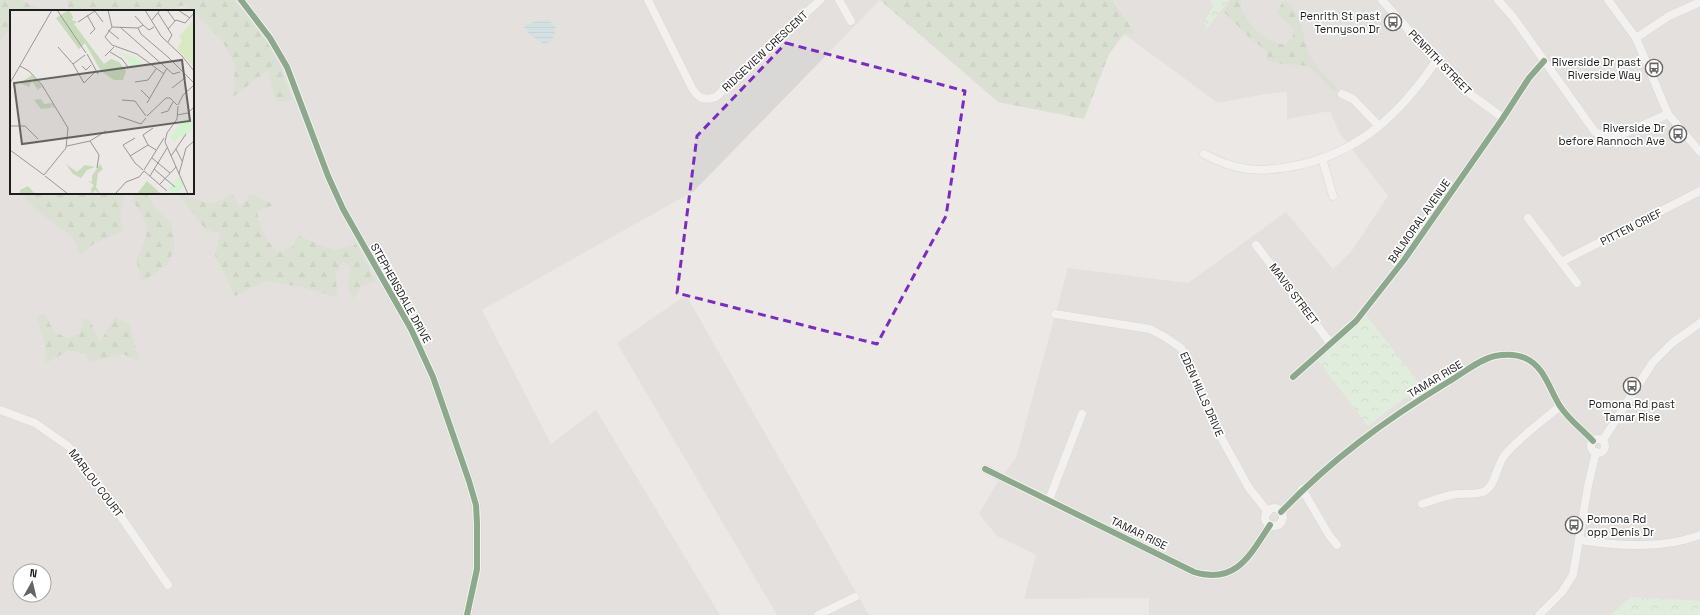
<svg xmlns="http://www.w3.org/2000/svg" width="1700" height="615" font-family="'Space Grotesk',sans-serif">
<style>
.residential{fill:#dad8d6;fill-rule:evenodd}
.forest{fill:url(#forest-firs)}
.park{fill:url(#park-crowns)}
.water{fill:url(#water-rules)}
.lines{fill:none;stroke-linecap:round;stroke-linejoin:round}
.minor-casing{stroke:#c4c3c1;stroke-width:9}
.minor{stroke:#fcfcfb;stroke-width:8}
.cycleway-casing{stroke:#fff;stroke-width:8}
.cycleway{stroke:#1b5e20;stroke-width:6}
.marked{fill:none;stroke:#7b2cbf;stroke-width:3;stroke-dasharray:8 5;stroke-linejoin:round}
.labels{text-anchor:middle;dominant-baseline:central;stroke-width:3.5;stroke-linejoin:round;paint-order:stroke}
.poi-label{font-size:11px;fill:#1d1d1d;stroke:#fff;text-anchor:end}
.street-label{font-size:11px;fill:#1d1d1d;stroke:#fff}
.inset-road{fill:none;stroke:#999795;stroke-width:1}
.view{fill:#656463;fill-opacity:0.15;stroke:#656463;stroke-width:2}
.inset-edge{fill:none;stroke:#1d1d1d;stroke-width:2}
</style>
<defs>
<pattern id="forest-firs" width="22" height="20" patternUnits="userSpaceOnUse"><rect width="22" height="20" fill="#c7daba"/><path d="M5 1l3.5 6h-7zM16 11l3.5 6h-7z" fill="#aabb9f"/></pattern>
<pattern id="park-crowns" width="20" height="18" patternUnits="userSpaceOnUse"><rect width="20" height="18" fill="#d2f2d0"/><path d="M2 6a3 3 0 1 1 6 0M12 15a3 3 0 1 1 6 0" fill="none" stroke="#b4cfb2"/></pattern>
<pattern id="water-rules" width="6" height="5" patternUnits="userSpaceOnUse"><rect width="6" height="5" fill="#b7d9df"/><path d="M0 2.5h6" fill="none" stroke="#9dbabf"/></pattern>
</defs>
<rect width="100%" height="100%" fill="#ebe8e5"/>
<g class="residential">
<path d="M0,0H880L694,191L482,310L551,444L596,410L720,615H0ZM11,11H193V193H11ZM20,571H44V595H20Z"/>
<polygon points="1114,0 1700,0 1700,601 1631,597 1611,615 1149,615 1149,598 1024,599 1036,555 997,536 979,514 997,483 1016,458 1068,268 1188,283 1286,212 1333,269 1351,252 1388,196 1339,132 1330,111 1287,119 1287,92 1265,94 1218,103 1124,34 1135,33"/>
<polygon points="686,295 869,615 777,615 617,343"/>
</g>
<g class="forest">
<polygon points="0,0 20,0 45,10 11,11 11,29 0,41"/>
<polygon points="68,0 234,0 262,34 280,65 292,100 276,102 268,70 233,97 235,65 223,42 204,22 185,5 160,11 71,11 66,3"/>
<polygon points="880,0 1113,0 1135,33 1124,34 1109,54 1084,119 998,102"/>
<path d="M1231,0H1241C1238,13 1259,36 1271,41C1275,43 1281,44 1286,45L1292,38L1294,30L1277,13L1283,1L1292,5L1301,26L1309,54L1316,66L1338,88L1334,91L1309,66L1283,64L1268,61L1266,50L1253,41L1224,12Z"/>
<polygon points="26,193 124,193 120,217 123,231 95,243 80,254 71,235 44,216 26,200"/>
<path d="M135,193H146L155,208L171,223L175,246L168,264L142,282L136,259C151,228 151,231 133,201Z"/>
<path d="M178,194L212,204L233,194L239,207L251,194L274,205L257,211C260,227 265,243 279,252L293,246L298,235L317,244L335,250L356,244L376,281L361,286L353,299L348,289L351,267L343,262L336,274L337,297L301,287L265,281L235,296L215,256L220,233L206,230Z"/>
<polygon points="45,314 54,332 68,338 80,334 83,318 90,320 100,342 115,317 130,325 139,361 123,354 90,362 84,353 68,351 46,363 45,345 37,318"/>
</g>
<g class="park">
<polygon points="1210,0 1229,0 1207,29 1204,22 1213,6"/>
<polygon points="1366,315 1424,389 1404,399 1368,426 1318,361"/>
<polygon points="1630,597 1700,601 1700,615 1611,615"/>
</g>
<path class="water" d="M542,20L550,21L556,28C554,37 553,42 544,44L529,34L524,27V25Z"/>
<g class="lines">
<defs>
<g id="minor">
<polyline points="241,0 270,38 287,67 328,176 343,209 411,329 433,377 469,481 476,505 477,523 477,569 467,615"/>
<path d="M648,0L692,88C698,98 704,101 716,97L820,0"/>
<polyline points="839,0 851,21"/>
<polyline points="1382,0 1436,61 1465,90 1503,118"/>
<polyline points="1498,0 1513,17 1595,132 1611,139 1668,114"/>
<polyline points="1608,0 1636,38 1668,114 1700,152"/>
<polyline points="1636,38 1669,16 1700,2"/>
<polyline points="1342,94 1353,99 1379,126"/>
<path d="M1204,154C1236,171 1258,173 1294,166C1358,154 1401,113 1436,61"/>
<polyline points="1322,158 1333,196"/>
<polyline points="1528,218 1577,283"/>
<polyline points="1256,245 1331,344"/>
<polyline points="1561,262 1700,191"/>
<polyline points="1055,314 1150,329 1165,337 1181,348 1191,366 1213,423 1249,488 1268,512"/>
<polyline points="1293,377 1356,321 1404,260 1503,118 1529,78 1544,61"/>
<polyline points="0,410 35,423 68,446 90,472 168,585"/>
<circle cx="1598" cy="446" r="7"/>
<polyline points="1603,440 1653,362 1672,343 1700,323"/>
<path d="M985,469L1194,572C1236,585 1250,555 1270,525"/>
<polyline points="1302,489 1329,535 1337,545"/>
<polyline points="1049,500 1082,414"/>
<path d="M1422,504C1434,500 1446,495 1458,494C1466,493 1475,495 1483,492C1496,486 1496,467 1504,456C1518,438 1543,421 1560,406"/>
<circle cx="1274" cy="517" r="9"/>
<path d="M1281,512C1332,459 1384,421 1448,382C1462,374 1478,360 1495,356C1505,354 1516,354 1525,358C1545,367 1549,389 1560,406C1568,419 1582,429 1593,441"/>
<path d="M1580,540C1616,546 1665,549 1700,535"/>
<polyline points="818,615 855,597"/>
<polyline points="1539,615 1562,592 1573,575 1588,486 1596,452"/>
</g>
</defs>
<use href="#minor" class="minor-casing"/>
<use href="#minor" class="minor"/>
<defs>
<g id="cycleway">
<polyline points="241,0 270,38 287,67 328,176 343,209 411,329 433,377 469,481 476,505 477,523 477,569 467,615"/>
<polyline points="1293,377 1356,321 1404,260 1503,118 1529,78 1544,61"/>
<path d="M985,469L1194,572C1236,585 1250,555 1270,525"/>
<path d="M1281,512C1332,459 1384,421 1448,382C1462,374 1478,360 1495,356C1505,354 1516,354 1525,358C1545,367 1549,389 1560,406C1568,419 1582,429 1593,441"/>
</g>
</defs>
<use href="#cycleway" class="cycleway-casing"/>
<use href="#cycleway" class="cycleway"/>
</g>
<path d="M0 0H1700V615H0ZM786,43L965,91L946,216L877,344L677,293L697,136Z" fill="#ebe8e5" fill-opacity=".55" fill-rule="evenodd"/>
<path class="marked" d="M786,43L965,91L946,216L877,344L677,293L697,136Z"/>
<defs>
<symbol id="bus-ring" viewBox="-11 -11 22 22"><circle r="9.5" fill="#fff" stroke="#656463" stroke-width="1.5"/><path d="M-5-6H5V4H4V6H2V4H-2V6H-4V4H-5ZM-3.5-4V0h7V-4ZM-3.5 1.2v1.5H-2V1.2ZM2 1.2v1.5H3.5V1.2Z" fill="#656463"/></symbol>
</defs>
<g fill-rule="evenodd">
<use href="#bus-ring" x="1383" y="12" width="20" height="20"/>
<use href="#bus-ring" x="1644" y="58" width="20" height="20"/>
<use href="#bus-ring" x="1668" y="124" width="20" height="20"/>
<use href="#bus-ring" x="1622" y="376" width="20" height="20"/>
<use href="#bus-ring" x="1564" y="515" width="20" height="20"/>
</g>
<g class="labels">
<g class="poi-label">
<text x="1380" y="16">Penrith St past<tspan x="1380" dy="13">Tennyson Dr</tspan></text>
<text x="1641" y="62">Riverside Dr past<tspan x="1641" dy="13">Riverside Way</tspan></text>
<text x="1665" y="128">Riverside Dr<tspan x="1665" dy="13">before Rannoch Ave</tspan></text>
<text x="1632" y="404" text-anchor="middle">Pomona Rd past<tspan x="1632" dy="13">Tamar Rise</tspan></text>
<text x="1587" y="519" text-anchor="start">Pomona Rd<tspan x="1587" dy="13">opp Denis Dr</tspan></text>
</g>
<g class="street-label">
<text transform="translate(765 51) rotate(-43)">RIDGEVIEW CRESCENT</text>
<text transform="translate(1440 62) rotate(46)">PENRITH STREET</text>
<text transform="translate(1419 221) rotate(-55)">BALMORAL AVENUE</text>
<text transform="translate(1631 227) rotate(-27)">PITTEN CRIEF</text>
<text transform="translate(401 293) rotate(61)">STEPHENSDALE DRIVE</text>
<text transform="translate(1294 294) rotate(53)">MAVIS STREET</text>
<text transform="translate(1435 379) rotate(-31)">TAMAR RISE</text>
<text transform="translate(1202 394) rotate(66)">EDEN HILLS DRIVE</text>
<text transform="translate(96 483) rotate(53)">MARLOU COURT</text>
<text transform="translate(1139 533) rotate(26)">TAMAR RISE</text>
</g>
</g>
<g transform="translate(10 10)">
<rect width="184" height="184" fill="#ebe8e5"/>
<path d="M184,9V57L167,39L172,30L169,27Z" fill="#d9e9c2"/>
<path d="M59,0L63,7L62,10L67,12L64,14L94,54L101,49L109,52L116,61L113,70H104L91,61L75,33L69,39L46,8ZM22,65L34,79L31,77L28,80L22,71L19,77L10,73ZM31,89L34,94L42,93L45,96L43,98L41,95V98L31,99L24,90ZM56,154L67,162L75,155L85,157L77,160L71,168L63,164ZM90,154L93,159L88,163L86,177L90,184L85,180L82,184L81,179L84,175L78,171L82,172V166ZM137,171L151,184H127ZM18,176L25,184H10V180Z" fill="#c7daba"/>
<path d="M103,40L124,47L132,54L126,55L123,60L116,47ZM184,108V118L173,127L169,125L165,133L160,127L173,110ZM170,166L174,175L167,183L158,180Z" fill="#d2f2d0"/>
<path class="inset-road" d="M47,0L76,43M84,0L93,12M98,0L102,17M135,0L151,26L172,46L184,61M157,0L165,11M168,0L180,8M148,3L162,25L158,32M77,5L85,19L80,24M125,6L133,15M142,10L150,0M68,12L85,1M110,17L163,64L170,62M144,17L139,20L133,15L128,18L131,24L158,47L184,73M128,18L102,17L95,27L102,35L127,44L154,64M158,19L166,10L175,13L184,3M98,20L109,29M48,37L63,54M100,42L112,49L118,57M77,44L88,64M95,46L104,37M63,54L74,73L86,61M63,54L75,45M10,56L19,61L32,75L58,118L56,138L34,165M72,56L76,60L81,55M125,72L138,70L146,59M0,73L42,0M162,78L176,67M131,80L140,89M112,90L125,91L136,106M137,93L157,58M168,95L173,85L184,75M168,96L167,109L157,123L155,132L178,184M151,103L158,101L163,92M167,105L178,103L184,97M108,106L131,114L136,108M137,106L156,88H160L167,95M0,116H15L28,129M143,118L133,125L138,135L146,140M125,128L113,135L125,153L133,160M80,131L89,145L87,158M57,136L80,131L96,121M166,139L172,151M0,140L34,165M120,146L138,135M161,146L176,124M142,148L160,163M144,159L165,177M134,160L154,128M134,161L157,181M169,164L176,138L184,131M35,166L58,184M140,166L157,138M150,174L166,157M105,184L116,172L129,167L134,161"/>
<path class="view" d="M172,50L180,111L12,134L4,73Z"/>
<rect width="184" height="184" class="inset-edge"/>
</g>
<g transform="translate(32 583) rotate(8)"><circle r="19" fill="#ffffff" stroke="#a5a5a5"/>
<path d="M0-3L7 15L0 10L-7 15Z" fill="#656463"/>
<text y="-6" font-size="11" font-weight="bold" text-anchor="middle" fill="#1d1d1d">N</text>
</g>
</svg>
